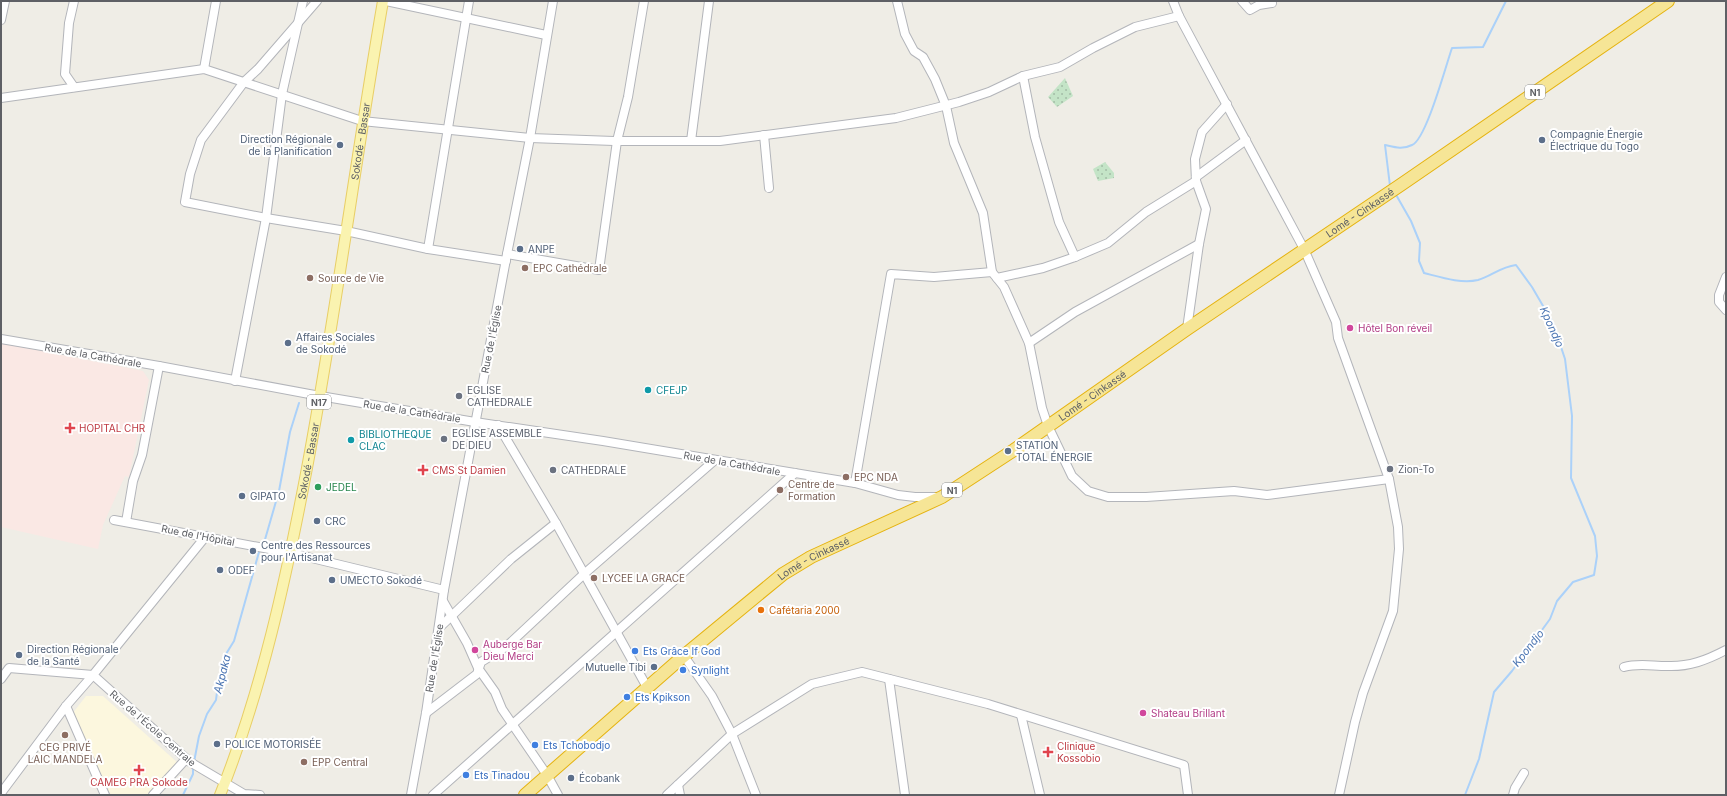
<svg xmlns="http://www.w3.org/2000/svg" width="1727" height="796" font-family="Inter,sans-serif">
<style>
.commercial{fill:#fcf7de}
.medical{fill:#fae8e4}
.park{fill:url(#park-dots)}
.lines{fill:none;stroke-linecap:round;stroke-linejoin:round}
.stream{stroke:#abd1f9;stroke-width:2}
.minor-casing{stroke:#b3b5ba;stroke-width:10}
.major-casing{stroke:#e8ce66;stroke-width:12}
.highway-casing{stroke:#e5b310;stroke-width:14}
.minor{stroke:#fff;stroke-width:8}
.major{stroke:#faf3b0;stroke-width:10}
.highway{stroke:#f6e596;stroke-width:12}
.service-dot{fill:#5c6f8a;stroke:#fff;stroke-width:1.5}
.education-dot{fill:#8d6e63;stroke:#fff;stroke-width:1.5}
.hotel-dot{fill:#d1479c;stroke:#fff;stroke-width:1.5}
.culture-dot{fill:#0f9aa8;stroke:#fff;stroke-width:1.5}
.worship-dot{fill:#6b7280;stroke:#fff;stroke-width:1.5}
.health-dot{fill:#e0444e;stroke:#fff;stroke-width:1.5}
.leisure-dot{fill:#2e9e5b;stroke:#fff;stroke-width:1.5}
.food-dot{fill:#e8710a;stroke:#fff;stroke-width:1.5}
.shop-dot{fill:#3f7fe0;stroke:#fff;stroke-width:1.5}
.labels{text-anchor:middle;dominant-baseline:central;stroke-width:4;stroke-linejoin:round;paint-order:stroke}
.shield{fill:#fff;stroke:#8e9093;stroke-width:1}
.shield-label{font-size:9px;font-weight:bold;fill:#5e6065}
.service-label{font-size:10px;fill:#4e5e75;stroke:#fff;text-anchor:start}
.street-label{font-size:10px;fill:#5e6065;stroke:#fff}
.education-label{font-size:10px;fill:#785e54;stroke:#fff;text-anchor:start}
.hotel-label{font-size:10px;fill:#b23c85;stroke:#fff;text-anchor:start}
.worship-label{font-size:10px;fill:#5b616d;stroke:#fff;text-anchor:start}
.culture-label{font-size:10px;fill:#0d838f;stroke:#fff;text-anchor:start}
.health-label{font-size:10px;fill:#be3a42;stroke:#fff;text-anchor:start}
.leisure-label{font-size:10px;fill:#27864d;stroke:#fff;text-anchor:start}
.food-label{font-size:10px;fill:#c56008;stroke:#fff;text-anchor:start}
.shop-label{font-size:10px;fill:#366cbe;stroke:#fff;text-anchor:start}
.water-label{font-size:11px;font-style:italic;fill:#4c76b3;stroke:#fff}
</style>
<defs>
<pattern id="park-dots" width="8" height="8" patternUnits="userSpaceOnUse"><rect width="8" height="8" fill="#c4e4c7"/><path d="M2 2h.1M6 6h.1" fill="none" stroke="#a2bca5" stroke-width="1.8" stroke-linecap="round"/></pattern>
</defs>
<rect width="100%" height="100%" fill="#efede6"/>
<polygon class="commercial" points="86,696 103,696 178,763 148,795 111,795 72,714"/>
<polygon class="medical" points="1,343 143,371 149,380 129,477 125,476 103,525 98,549 1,527"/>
<g class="park">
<polygon points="1065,78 1073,96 1057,107 1048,97"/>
<polygon points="1105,162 1114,173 1114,178 1098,181 1093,169"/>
</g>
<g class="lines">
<g class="stream">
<path d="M1390,186L1385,145C1394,147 1402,150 1412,145C1426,140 1446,65 1452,48L1483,47L1506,1"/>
<path d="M1395,193L1411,221L1420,243L1419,261L1424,273C1440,277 1461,284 1478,280C1492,276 1500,267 1516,265L1532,287L1553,323L1565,359L1572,416L1571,478L1595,536L1597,556L1594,575L1573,582L1557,601L1550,619L1512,671L1494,692L1479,759L1465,795"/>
<polyline points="264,543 279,491 290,432 299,403"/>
<polyline points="194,762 199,736 207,714 216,700 218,684 225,671 226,654 234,641 259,552"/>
<polyline points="183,795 193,774 193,767"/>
</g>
<defs>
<g id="minor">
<polyline points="74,1 69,23 65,74 74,87"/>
<polyline points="317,1 258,69 244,82 201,140 190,174 185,202 266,218 346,231 428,249 506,261"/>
<polyline points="386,1 546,35"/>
<polyline points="897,1 905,34 914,51 923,57 935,79 946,106 954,143 983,213 992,272 1004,287 1029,343 1042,408 1048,426 1072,476 1088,491 1108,497 1146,497 1234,491 1267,495 1389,479"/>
<polyline points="1173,1 1179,16 1304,249 1336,322 1338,338 1389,479 1398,527 1399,549 1393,611 1363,693 1355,722 1339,795"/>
<polyline points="1242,1 1250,10 1259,5 1272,3"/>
<polyline points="1,20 5,1"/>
<polyline points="204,69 216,1"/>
<polyline points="1,98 204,69 362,121 530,138 614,141 720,141 896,118 959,102 989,92 1023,76 1060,67 1093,48 1135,27 1179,16"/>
<polyline points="764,135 769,188"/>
<polyline points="691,141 709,1"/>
<polyline points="1196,177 1246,140"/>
<polyline points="428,249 469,1"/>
<polyline points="507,254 599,270 617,141 628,97 644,1"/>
<polyline points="1075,257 1108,243 1146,212 1196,181"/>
<polyline points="1726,277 1719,295 1719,302 1726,310"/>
<polyline points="997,278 1043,268 1075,257 1059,222 1035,137 1023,76"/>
<polyline points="1187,329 1199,244 1206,209 1196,181 1195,159 1202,132 1227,104"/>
<polyline points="1,339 159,366 320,396 475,422 603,441 855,483 898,495 915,497 937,497"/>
<polyline points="1029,343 1075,312 1199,244"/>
<polyline points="235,381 266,218 282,94 303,1"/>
<polyline points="498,425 556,523 648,689"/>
<polyline points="855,483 891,274 934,277 992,272"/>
<polyline points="114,520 291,553 444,590"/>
<polyline points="126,522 133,481 142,455 159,366"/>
<polyline points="443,601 467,643 478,668 495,692 502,709 547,775 558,795"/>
<polyline points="439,628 511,559 556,523"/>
<polyline points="684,656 712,696 732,734 756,795"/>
<path d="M1624,667C1638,663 1652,666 1667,666C1689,667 1707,660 1726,650"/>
<polyline points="1,679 9,668 93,675 190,762 244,794 260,795"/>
<polyline points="889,679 905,795"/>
<polyline points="66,706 105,795"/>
<polyline points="426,713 477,674 481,662 507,646 584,574 715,460"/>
<polyline points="1021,715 1040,795"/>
<polyline points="678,785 680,795"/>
<polyline points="1,793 66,706 93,675 206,536"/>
<polyline points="153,795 186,759"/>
<polyline points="411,795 426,713 444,590 507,254 530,138 553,1"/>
<polyline points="433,795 795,473"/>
<polyline points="667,795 732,734 812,684 862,672 988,704 1184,765 1188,795"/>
<polyline points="1513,795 1515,788 1524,773"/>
</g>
<g id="major">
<path id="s1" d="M220,795C262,690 286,579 307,468C336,313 356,157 383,1"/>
</g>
<g id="highway">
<path id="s2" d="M525,795L680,659L783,574L811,557L942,497L1014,450L1187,329L1402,184L1668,1"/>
</g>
</defs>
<use href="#minor" class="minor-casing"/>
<use href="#major" class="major-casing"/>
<use href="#highway" class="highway-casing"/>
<use href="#minor" class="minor"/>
<use href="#major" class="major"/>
<use href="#highway" class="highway"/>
</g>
<g class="service-dot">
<circle cx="1542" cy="140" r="4"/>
<circle cx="340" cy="145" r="4"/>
<circle cx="520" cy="249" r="4"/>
<circle cx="288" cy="343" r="4"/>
<circle cx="1008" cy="451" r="4"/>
<circle cx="242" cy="496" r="4"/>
<circle cx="317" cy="521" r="4"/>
<circle cx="253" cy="551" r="4"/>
<circle cx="220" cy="570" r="4"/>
<circle cx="332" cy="580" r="4"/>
<circle cx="19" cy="655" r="4"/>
<circle cx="654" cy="667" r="4"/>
<circle cx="217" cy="744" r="4"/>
<circle cx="571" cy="778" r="4"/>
</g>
<g class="education-dot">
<circle cx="525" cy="268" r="4"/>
<circle cx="310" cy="278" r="4"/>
<circle cx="846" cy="477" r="4"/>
<circle cx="780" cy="490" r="4"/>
<circle cx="594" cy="578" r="4"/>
<circle cx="65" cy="735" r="4"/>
<circle cx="304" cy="762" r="4"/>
</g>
<g class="hotel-dot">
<circle cx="1350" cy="328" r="4"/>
<circle cx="475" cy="650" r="4"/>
<circle cx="1143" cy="713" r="4"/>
</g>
<g class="culture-dot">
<circle cx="648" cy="390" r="4"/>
<circle cx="351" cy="440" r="4"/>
</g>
<g class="worship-dot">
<circle cx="459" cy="396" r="4"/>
<circle cx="444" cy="439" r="4"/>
<circle cx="1390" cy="469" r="4"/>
<circle cx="553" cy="470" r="4"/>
</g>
<g class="health-dot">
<path d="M68 422h4v4h4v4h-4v4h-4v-4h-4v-4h4z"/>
<path d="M421 464h4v4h4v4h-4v4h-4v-4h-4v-4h4z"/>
<path d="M1046 746h4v4h4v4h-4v4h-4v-4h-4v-4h4z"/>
<path d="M137 764h4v4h4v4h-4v4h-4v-4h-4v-4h4z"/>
</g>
<circle class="leisure-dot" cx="318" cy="487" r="4"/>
<circle class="food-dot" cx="761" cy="610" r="4"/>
<g class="shop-dot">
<circle cx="635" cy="651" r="4"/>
<circle cx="683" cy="670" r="4"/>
<circle cx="627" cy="697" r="4"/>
<circle cx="535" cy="745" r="4"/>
<circle cx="466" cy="775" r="4"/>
</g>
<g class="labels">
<g class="shield">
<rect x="1525" y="85" width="20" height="14" rx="3"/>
<rect x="307" y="395" width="24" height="14" rx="3"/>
<rect x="942" y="483" width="20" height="14" rx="3"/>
</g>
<g class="shield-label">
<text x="1535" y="92">N1</text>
<text x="319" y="402">N17</text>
<text x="952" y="490">N1</text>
</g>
<g class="service-label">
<text x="1550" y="134">Compagnie Énergie<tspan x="1550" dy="12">Électrique du Togo</tspan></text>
<text x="332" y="139" text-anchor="end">Direction Régionale<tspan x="332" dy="12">de la Planification</tspan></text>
<text x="528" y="249">ANPE</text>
<text x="296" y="337">Affaires Sociales<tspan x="296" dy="12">de Sokodé</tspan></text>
<text x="1016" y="445">STATION<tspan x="1016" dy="12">TOTAL ÉNERGIE</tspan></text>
<text x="250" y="496">GIPATO</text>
<text x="325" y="521">CRC</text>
<text x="261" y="545">Centre des Ressources<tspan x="261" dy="12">pour l'Artisanat</tspan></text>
<text x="228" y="570">ODEF</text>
<text x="340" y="580">UMECTO Sokodé</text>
<text x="27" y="649">Direction Régionale<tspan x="27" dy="12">de la Santé</tspan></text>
<text x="646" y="667" text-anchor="end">Mutuelle Tibi</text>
<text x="225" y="744">POLICE MOTORISÉE</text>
<text x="579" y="778">Écobank</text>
</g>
<g class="street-label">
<text stroke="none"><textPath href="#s1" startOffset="670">Sokodé - Bassar</textPath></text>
<text stroke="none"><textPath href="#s2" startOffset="1022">Lomé - Cinkassé</textPath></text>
<text transform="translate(491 339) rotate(-79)">Rue de l'Église</text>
<text transform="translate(93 355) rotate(10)">Rue de la Cathédrale</text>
<text stroke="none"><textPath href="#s2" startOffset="698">Lomé - Cinkassé</textPath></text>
<text transform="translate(412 411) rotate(9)">Rue de la Cathédrale</text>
<text stroke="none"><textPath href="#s1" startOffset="346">Sokodé - Bassar</textPath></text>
<text transform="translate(732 463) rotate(10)">Rue de la Cathédrale</text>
<text transform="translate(198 535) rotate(11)">Rue de l'Hôpital</text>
<text stroke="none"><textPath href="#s2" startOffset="374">Lomé - Cinkassé</textPath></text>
<text transform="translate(434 658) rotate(-81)">Rue de l'Église</text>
<text transform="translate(153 728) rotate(41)">Rue de l'École Centrale</text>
</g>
<g class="education-label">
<text x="533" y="268">EPC Cathédrale</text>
<text x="318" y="278">Source de Vie</text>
<text x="854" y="477">EPC NDA</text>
<text x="788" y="484">Centre de<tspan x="788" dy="12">Formation</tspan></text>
<text x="602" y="578">LYCEE LA GRACE</text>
<text x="65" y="747" text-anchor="middle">CEG PRIVÉ<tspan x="65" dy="12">LAIC MANDELA</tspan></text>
<text x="312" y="762">EPP Central</text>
</g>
<g class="hotel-label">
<text x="1358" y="328">Hôtel Bon réveil</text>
<text x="483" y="644">Auberge Bar<tspan x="483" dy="12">Dieu Merci</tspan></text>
<text x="1151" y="713">Shateau Brillant</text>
</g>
<g class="worship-label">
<text x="467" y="390">EGLISE<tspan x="467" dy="12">CATHEDRALE</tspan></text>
<text x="452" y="433">EGLISE ASSEMBLE<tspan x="452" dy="12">DE DIEU</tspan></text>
<text x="1398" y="469">Zion-To</text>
<text x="561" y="470">CATHEDRALE</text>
</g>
<g class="culture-label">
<text x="656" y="390">CFEJP</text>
<text x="359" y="434">BIBLIOTHEQUE<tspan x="359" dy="12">CLAC</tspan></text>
</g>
<g class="health-label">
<text x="79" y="428">HOPITAL CHR</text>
<text x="432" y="470">CMS St Damien</text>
<text x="1057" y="746">Clinique<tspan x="1057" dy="12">Kossobio</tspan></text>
<text x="139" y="782" text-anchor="middle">CAMEG PRA Sokode</text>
</g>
<g class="leisure-label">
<text x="326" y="487">JEDEL</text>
</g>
<g class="food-label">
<text x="769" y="610">Cafétaria 2000</text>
</g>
<g class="shop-label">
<text x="643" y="651">Ets Grâce If God</text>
<text x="691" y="670">Synlight</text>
<text x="635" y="697">Ets Kpikson</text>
<text x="543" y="745">Ets Tchobodjo</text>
<text x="474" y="775">Ets Tinadou</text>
</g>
<g class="water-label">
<text transform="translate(1552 327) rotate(66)">Kpondjo</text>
<text transform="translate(1528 648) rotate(-52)">Kpondjo</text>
<text transform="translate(222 674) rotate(-76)">Akpaka</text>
</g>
</g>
<rect width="1727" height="796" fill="none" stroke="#5e6065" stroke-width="4"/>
</svg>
